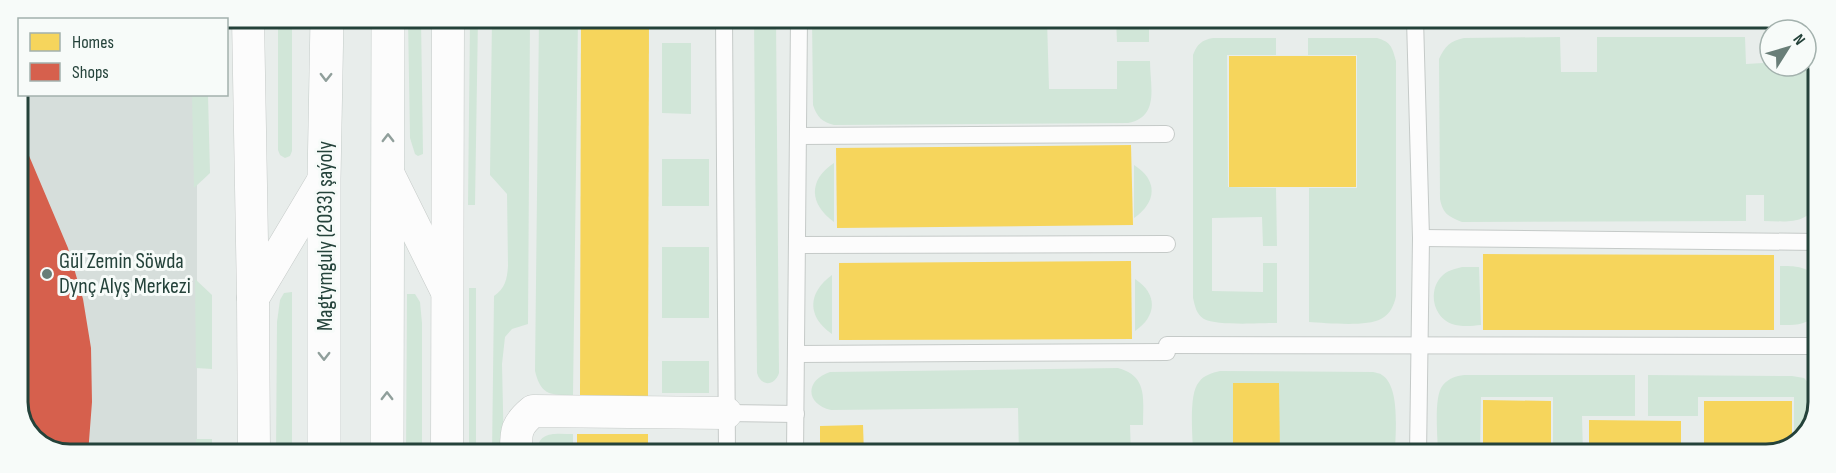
<svg xmlns="http://www.w3.org/2000/svg" width="1836" height="473" font-family="'Sofia Sans Condensed',sans-serif">
<style>
.built{fill:#d6dedb}
.green{fill:#d1e6d8}
.homes{fill:#f6d55c}
.shops{fill:#d6604d}
.lines{fill:none;stroke-linecap:round;stroke-linejoin:round}
.service-casing{stroke:#c5cac8;stroke-width:18}
.minor-casing{stroke:#c5cac8;stroke-width:33}
.secondary-casing{stroke:#c3cbc8;stroke-width:34}
.service{stroke:#fcfcfc;stroke-width:16}
.minor{stroke:#fcfcfc;stroke-width:32}
.secondary{stroke:#fcfcfc;stroke-width:33}
.oneway{stroke:#909f9b}
.poi-dot{fill:#697e78;stroke:#f7fbf9;stroke-width:2}
.labels{text-anchor:middle;dominant-baseline:central;stroke-width:6;stroke-linejoin:round;paint-order:stroke}
.street-label{font-size:22px;fill:#24423a;stroke:#f7fbf9}
.poi-label{font-size:22px;fill:#24423a;stroke:#f7fbf9;text-anchor:start}
.rim{fill:none;stroke:#24423a;stroke-width:3}
</style>
<rect width="100%" height="100%" fill="#e8edeb"/>
<g class="built">
<polygon points="70,18 196,18 196,20 66,20"/>
<polygon points="19,66 20,94 197,95 197,454 60,454 31,437 18,409 18,70"/>
</g>
<g class="green">
<polygon points="278,18 292,18 292,151 290,156 285,158 280,155 278,150"/>
<polygon points="408,18 421,18 423,154 418,156 415,154 410,138"/>
<polygon points="470,18 478,18 475,205 468,205"/>
<path d="M492,18H530L528,324L512,329L505,337L502,364L504,454H492L494,296C505,288 507,280 508,266L507,194L490,175Z"/>
<path d="M539,18H578L573,395C551,395 541,396 535,371Z"/>
<path d="M754,18H776L779,373C775,386 761,387 757,373Z"/>
<path d="M812,18L1047,19L1049,89H1117V61H1150C1150,86 1160,117 1128,123L834,125C822,122 817,117 813,105Z"/>
<polygon points="1116,19 1149,19 1149,42 1117,42"/>
<path d="M1560,37L1561,72H1597V37H1745L1746,64L1763,63V37H1770V66H1806V40L1817,63V202C1807,226 1786,221 1764,221V195H1746V221L1462,222C1448,216 1443,214 1440,199L1439,59C1445,46 1450,41 1464,38Z"/>
<path d="M1213,38H1276V55H1227L1228,187L1276,188L1277,246H1263L1262,217L1212,218V291L1263,292V263H1277V323C1261,323 1216,326 1204,319C1196,314 1195,306 1193,298V55C1197,44 1202,40 1213,38Z"/>
<path d="M1308,38H1377C1391,42 1392,47 1396,61V296C1394,306 1390,314 1381,319C1367,327 1326,323 1309,322V188H1357V55H1308Z"/>
<polygon points="662,43 691,43 691,114 662,113"/>
<polygon points="192,95 208,95 210,173 194,188"/>
<rect x="662" y="159" width="47" height="47"/>
<path d="M834,163V222C809,204 808,180 834,163Z"/>
<path d="M1134,165C1158,180 1157,202 1134,218Z"/>
<rect x="662" y="247" width="47" height="71"/>
<path d="M1780,266C1795,266 1807,266 1817,278V313C1807,326 1794,325 1780,325Z"/>
<path d="M1462,267H1479L1481,325C1472,326 1461,327 1452,324C1433,317 1428,291 1441,277C1447,270 1455,269 1462,267Z"/>
<path d="M832,275V334C807,317 807,293 832,275Z"/>
<polygon points="195,279 212,295 212,369 196,368"/>
<path d="M1135,279C1158,294 1157,316 1135,331Z"/>
<rect x="469" y="288" width="7" height="166"/>
<polygon points="292,292 292,454 276,454 277,322 280,300 284,293"/>
<polygon points="407,294 415,294 420,302 422,323 422,454 406,454"/>
<rect x="662" y="361" width="47" height="32"/>
<path d="M1118,368C1148,376 1143,399 1143,425H1130L1131,455H1019L1018,408L831,410C805,404 805,380 830,372Z"/>
<path d="M1220,371L1373,372C1376,373 1380,373 1382,375C1401,387 1395,435 1395,455H1193C1193,438 1188,394 1199,382C1204,375 1212,373 1220,371Z"/>
<path d="M1464,375H1635V416H1582L1583,455H1553V397H1481L1480,455H1438C1438,439 1433,396 1443,385C1449,378 1456,376 1464,375Z"/>
<polygon points="1648,375 1792,376 1804,378 1813,388 1816,402 1816,414 1800,442 1794,445 1794,397 1698,397 1698,416 1648,416"/>
<path d="M573,434V454H537C537,430 555,434 573,434Z"/>
<rect x="196" y="439" width="16" height="15"/>
<polygon points="760,446 767,446 773,450 774,454 753,454 755,450"/>
<polygon points="1685,453 1772,453 1766,455 1685,455"/>
</g>
<g class="homes">
<polygon points="581,18 649,18 648,399 580,399"/>
<rect x="1229" y="56" width="127" height="131"/>
<polygon points="1131,145 1133,225 837,228 836,148"/>
<polygon points="1483,254 1774,255 1774,330 1483,330"/>
<polygon points="1131,261 1132,339 839,340 839,263"/>
<polygon points="1233,383 1279,383 1280,455 1233,455"/>
<polygon points="1483,400 1551,401 1551,455 1483,455"/>
<polygon points="1704,401 1792,401 1792,445 1782,449 1704,449"/>
<polygon points="1589,420 1681,421 1681,455 1589,455"/>
<polygon points="863,425 864,454 820,454 820,426"/>
<rect x="577" y="434" width="71" height="20"/>
<polygon points="1012,445 1012,455 922,454 922,446"/>
</g>
<polygon class="shops" points="19,115 27,151 68,248 83,299 91,348 92,402 88,454 60,454 31,438 18,409"/>
<g class="lines">
<defs>
<g id="service">
<polyline points="724,18 727,454"/>
<polyline points="1415,19 1421,238 1418,455"/>
<polyline points="798,136 1166,134"/>
<polyline points="1421,238 1817,242"/>
<polyline points="797,245 1167,244"/>
<polyline points="1167,345 1817,346"/>
<polyline points="797,354 1167,352"/>
<polyline points="726,413 796,414"/>
<polyline points="795,454 799,18"/>
</g>
<g id="minor">
<polyline points="248,18 253,298 254,454"/>
<polyline points="388,173 445,288"/>
<polyline points="253,298 324,179"/>
<polyline points="447,454 448,18"/>
<path d="M516,454C516,432 515,426 533,411L726,413"/>
</g>
<g id="secondary">
<polyline points="324,454 324,179 327,18"/>
<polyline points="387,454 388,18"/>
</g>
</defs>
<use href="#service" class="service-casing"/>
<use href="#minor" class="minor-casing"/>
<use href="#secondary" class="secondary-casing"/>
<use href="#service" class="service"/>
<use href="#minor" class="minor"/>
<use href="#secondary" class="secondary"/>
</g>
<defs><path id="oneway-chevron" d="M-2-3.5L2.5 0L-2 3.5" fill="none" stroke-width="1.6" stroke-linecap="round" stroke-linejoin="round" transform="scale(1.5)"/></defs>
<g class="oneway">
<use href="#oneway-chevron" transform="translate(326 77) rotate(91)"/>
<use href="#oneway-chevron" transform="translate(388 138) rotate(-90)"/>
<use href="#oneway-chevron" transform="translate(324 356) rotate(90)"/>
<use href="#oneway-chevron" transform="translate(387 396) rotate(-90)"/>
</g>
<circle class="poi-dot" cx="47" cy="274" r="6"/>
<g class="labels">
<g class="street-label">
<text transform="translate(325 236) rotate(-90)">Magtymguly (2033) şaýoly</text>
</g>
<g class="poi-label">
<text x="59" y="261">Gül Zemin Söwda<tspan x="59" dy="25">Dynç Alyş Merkezi</tspan></text>
</g>
</g>
<path d="M0 0H1836V473H0ZM70 28H1766A42 42 0 0 1 1808 70V402A42 42 0 0 1 1766 444H70A42 42 0 0 1 28 402V70A42 42 0 0 1 70 28Z" fill="#f7fbf9" fill-rule="evenodd"/>
<path class="rim" d="M70 28H1766A42 42 0 0 1 1808 70V402A42 42 0 0 1 1766 444H70A42 42 0 0 1 28 402V70A42 42 0 0 1 70 28Z"/>
<rect x="18" y="18" width="210" height="78" fill="#f7fbf9" stroke="#a3b1ad" stroke-width="1.5"/>
<rect x="30" y="33" width="30" height="18" fill="#f6d55c" stroke="#a3b1ad" stroke-width="1.5"/>
<text x="72" y="48" font-size="18" fill="#24423a">Homes</text>
<rect x="30" y="63" width="30" height="18" fill="#d6604d" stroke="#a3b1ad" stroke-width="1.5"/>
<text x="72" y="78" font-size="18" fill="#24423a">Shops</text>
<g transform="translate(1788 48) rotate(53)"><circle r="28" fill="#f7fbf9" stroke="#a3b1ad" stroke-width="1.5"/>
<path d="M0-4.5L10 22L0 15L-10 22Z" fill="#697e78"/>
<text y="-9" font-size="16" font-weight="bold" text-anchor="middle" fill="#24423a">N</text>
</g>
</svg>
